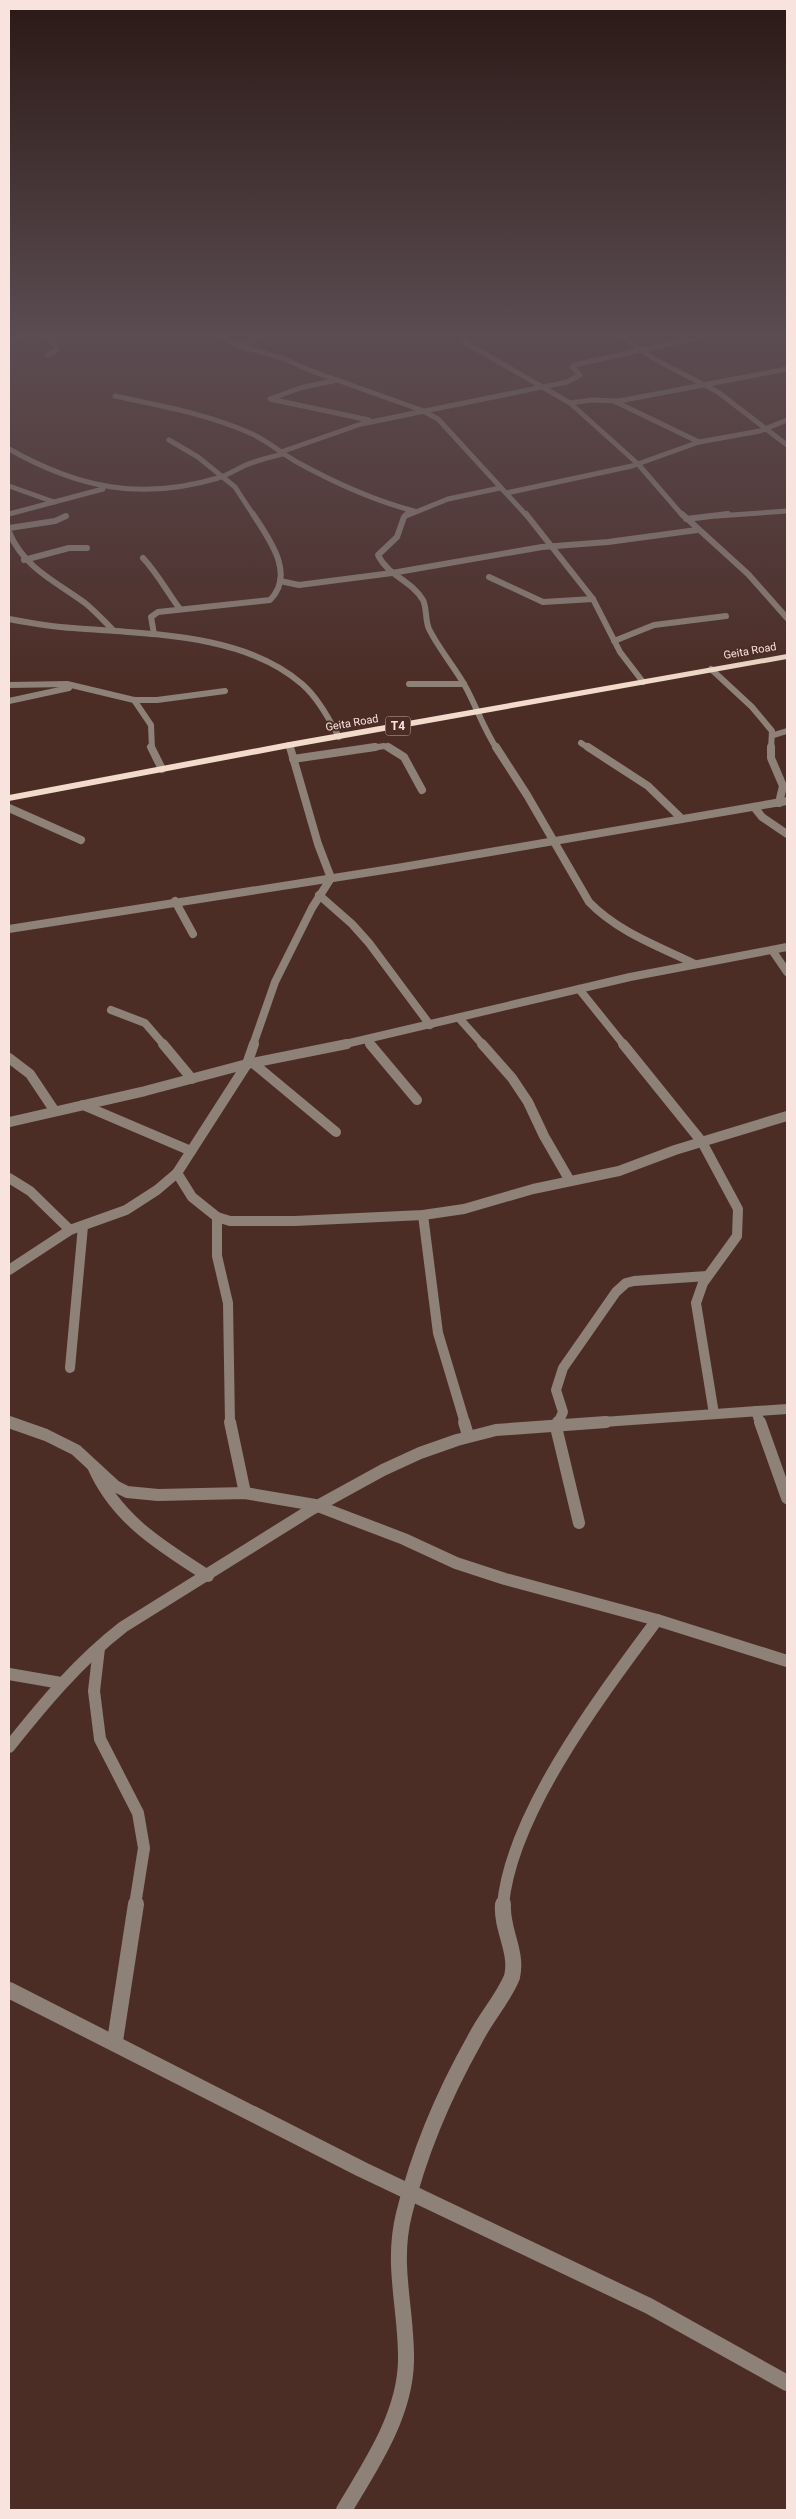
<svg xmlns="http://www.w3.org/2000/svg" width="796" height="2519" font-family="Roboto,sans-serif">
<style>
.lines{fill:none;stroke-linecap:round;stroke-linejoin:round}
.minor-far5{stroke:#8e8177;stroke-width:5}
.minor-far4{stroke:#8e8177;stroke-width:6}
.minor-far3{stroke:#8e8177;stroke-width:8}
.minor-far2{stroke:#8e8177;stroke-width:10}
.minor-far1{stroke:#8e8177;stroke-width:12}
.minor{stroke:#8e8177;stroke-width:16}
.trunk{fill:#f2dbca;fill-rule:evenodd}
.labels{text-anchor:middle;dominant-baseline:central;stroke-width:4;stroke-linejoin:round;paint-order:stroke}
.far-street-label{font-size:11px;fill:#f8e3de;stroke:#4c2d26}
.shield{fill:#4c2d26;stroke:#c4aca7;stroke-width:1}
.shield-label{font-size:12px;font-weight:bold;fill:#f8e3de}
</style>
<rect width="100%" height="100%" fill="#4c2d26"/>
<g class="lines">
<g class="minor-far5">
<polyline points="41,333 53,342 57,350 48,355"/>
<polyline points="213,333 239,346 282,358 309,370 421,410 438,419 527,516"/>
<polyline points="458,333 466,343 570,403 638,464 683,516"/>
<polyline points="617,333 656,360 718,392 787,445"/>
<polyline points="779,333 787,338"/>
<polyline points="9,343 30,333"/>
<polyline points="239,346 271,333"/>
<polyline points="337,380 300,388 270,399 369,420"/>
<path d="M115,396C161,406 207,414 250,433C266,440 280,452 295,461C333,482 372,500 414,511"/>
<polyline points="616,402 699,442"/>
<polyline points="570,403 592,400 619,401 787,369"/>
<polyline points="169,440 198,457 235,487 254,516"/>
<path d="M9,449C78,488 141,501 218,478C228,475 237,469 246,465C258,460 271,457 283,454"/>
<polyline points="281,452 361,424 567,382 580,375 572,367 574,365 718,333"/>
<polyline points="9,486 54,502"/>
<polyline points="506,493 632,466 699,442 760,431 787,420"/>
<polyline points="9,514 103,489"/>
<polyline points="406,516 448,499 500,488"/>
<polyline points="717,516 787,511"/>
</g>
<g class="minor-far4">
<path d="M407,514L404,517L397,537L378,555C388,576 411,580 423,600C427,608 425,620 429,629C439,649 453,665 464,684C476,705 483,728 497,749"/>
<polyline points="526,514 593,599 620,652 643,682"/>
<polyline points="682,514 748,574 787,618"/>
<polyline points="686,519 728,514"/>
<polyline points="9,528 55,521 66,516"/>
<path d="M9,532C24,568 55,581 85,603C95,611 104,621 113,630"/>
<path d="M143,558C158,574 167,592 180,609"/>
<polyline points="24,560 69,548 87,548"/>
<polyline points="489,577 543,602 593,599"/>
<polyline points="280,581 299,585 392,573 542,547 608,542 697,530"/>
<path d="M9,619C30,623 52,627 73,628C146,634 244,633 302,684C318,698 329,719 339,737"/>
<path d="M154,634L151,617L158,612L270,600C296,574 269,539 253,514"/>
<polyline points="614,641 654,625 726,616"/>
<polyline points="711,669 752,707 772,731 771,749"/>
<polyline points="409,684 464,684"/>
<polyline points="9,685 67,684 134,700 157,700 225,691"/>
<polyline points="134,700 151,725 152,749"/>
<polyline points="9,701 69,688"/>
<polyline points="774,735 787,731"/>
<polyline points="581,743 590,749"/>
<polyline points="289,745 290,749"/>
<polyline points="366,749 384,746 392,749"/>
</g>
<g class="minor-far3">
<polyline points="151,747 162,769"/>
<polyline points="388,747 404,757 422,790"/>
<path d="M496,747L527,795L589,902C618,932 658,946 695,964"/>
<polyline points="588,747 648,786 682,819"/>
<polyline points="771,747 771,758 783,786 779,803"/>
<polyline points="293,759 375,747"/>
<polyline points="754,807 762,817 787,834"/>
<polyline points="9,808 81,840"/>
<polyline points="319,895 352,924 369,943 430,1025"/>
<polyline points="175,901 193,934"/>
<polyline points="9,929 403,867 787,801"/>
<polyline points="772,950 787,972"/>
<polyline points="579,989 624,1045"/>
<polyline points="111,1010 145,1023 164,1045"/>
<polyline points="459,1018 483,1045"/>
<polyline points="367,1040 371,1045"/>
<polyline points="253,1045 275,982 312,908 331,878 318,844 290,747"/>
<polyline points="341,1045 630,977 787,947"/>
</g>
<g class="minor-far2">
<polyline points="163,1044 192,1079"/>
<polyline points="370,1044 417,1100"/>
<polyline points="482,1044 512,1078 528,1102 544,1136 570,1181"/>
<polyline points="623,1044 702,1142 738,1209 737,1236 703,1283 696,1303 714,1414"/>
<polyline points="9,1058 30,1074 54,1110"/>
<polyline points="253,1063 336,1132"/>
<polyline points="83,1105 191,1151"/>
<polyline points="9,1122 145,1091 247,1064 347,1044"/>
<polyline points="177,1173 192,1197 217,1217 230,1221 295,1221 423,1215 464,1209 533,1189 619,1171 675,1150 787,1116"/>
<polyline points="9,1178 30,1191 70,1230"/>
<polyline points="423,1215 438,1333 465,1423"/>
<polyline points="217,1217 217,1256 228,1303 230,1423"/>
<polyline points="9,1270 70,1230 126,1210 157,1190 177,1173 247,1064 254,1044"/>
<polyline points="70,1368 83,1226"/>
<polyline points="756,1411 760,1423"/>
<polyline points="9,1422 13,1423"/>
<polyline points="558,1423 563,1412 556,1390 563,1368 616,1292 626,1283 634,1281 707,1276"/>
<polyline points="589,1423 787,1409"/>
</g>
<g class="minor-far1">
<polyline points="9,1422 46,1435 76,1450 115,1486 127,1492 158,1495 245,1493 315,1505 404,1539 456,1563 505,1579 657,1620 787,1661"/>
<polyline points="230,1422 245,1493"/>
<polyline points="464,1422 468,1435"/>
<polyline points="558,1422 556,1427 579,1523"/>
<polyline points="760,1422 787,1498"/>
<path d="M93,1466C116,1519 161,1546 208,1576"/>
<polyline points="99,1648 94,1691 100,1739 138,1813 144,1848 135,1905"/>
<polyline points="9,1674 61,1683"/>
<path d="M9,1747C44,1703 78,1662 123,1627L312,1509L383,1470L420,1453L457,1440L496,1430L606,1422"/>
<path d="M503,1905C511,1813 603,1693 657,1620"/>
</g>
<g class="minor">
<polyline points="9,1990 361,2169 649,2306 787,2383"/>
<polyline points="115,2041 136,1904"/>
<path d="M344,2510C371,2465 405,2415 406,2361C407,2310 391,2266 404,2214C419,2152 444,2094 475,2039C486,2017 503,1999 512,1977C518,1951 501,1930 503,1904"/>
</g>
<polygon class="trunk" points="787,654 787,659 289,748 9,801 9,795 289,742"/>
</g>
<linearGradient id="sky" x2="0" y2="1"><stop stop-color="#2a1915"/><stop offset="0.49" stop-color="#5b4c52"/><stop offset="1" stop-color="#5b4c52" stop-opacity="0"/></linearGradient>
<rect width="796" height="685" fill="url(#sky)"/>
<g class="labels">
<g class="far-street-label">
<text transform="translate(750 651) rotate(-10)">Geita Road</text>
<text transform="translate(352 723) rotate(-10)">Geita Road</text>
</g>
<rect class="shield" x="385.5" y="716.5" width="25" height="19" rx="4"/>
<g class="shield-label">
<text x="398" y="726">T4</text>
</g>
</g>
<rect width="796" height="2519" fill="none" stroke="#f8e3de" stroke-width="20"/>
</svg>
